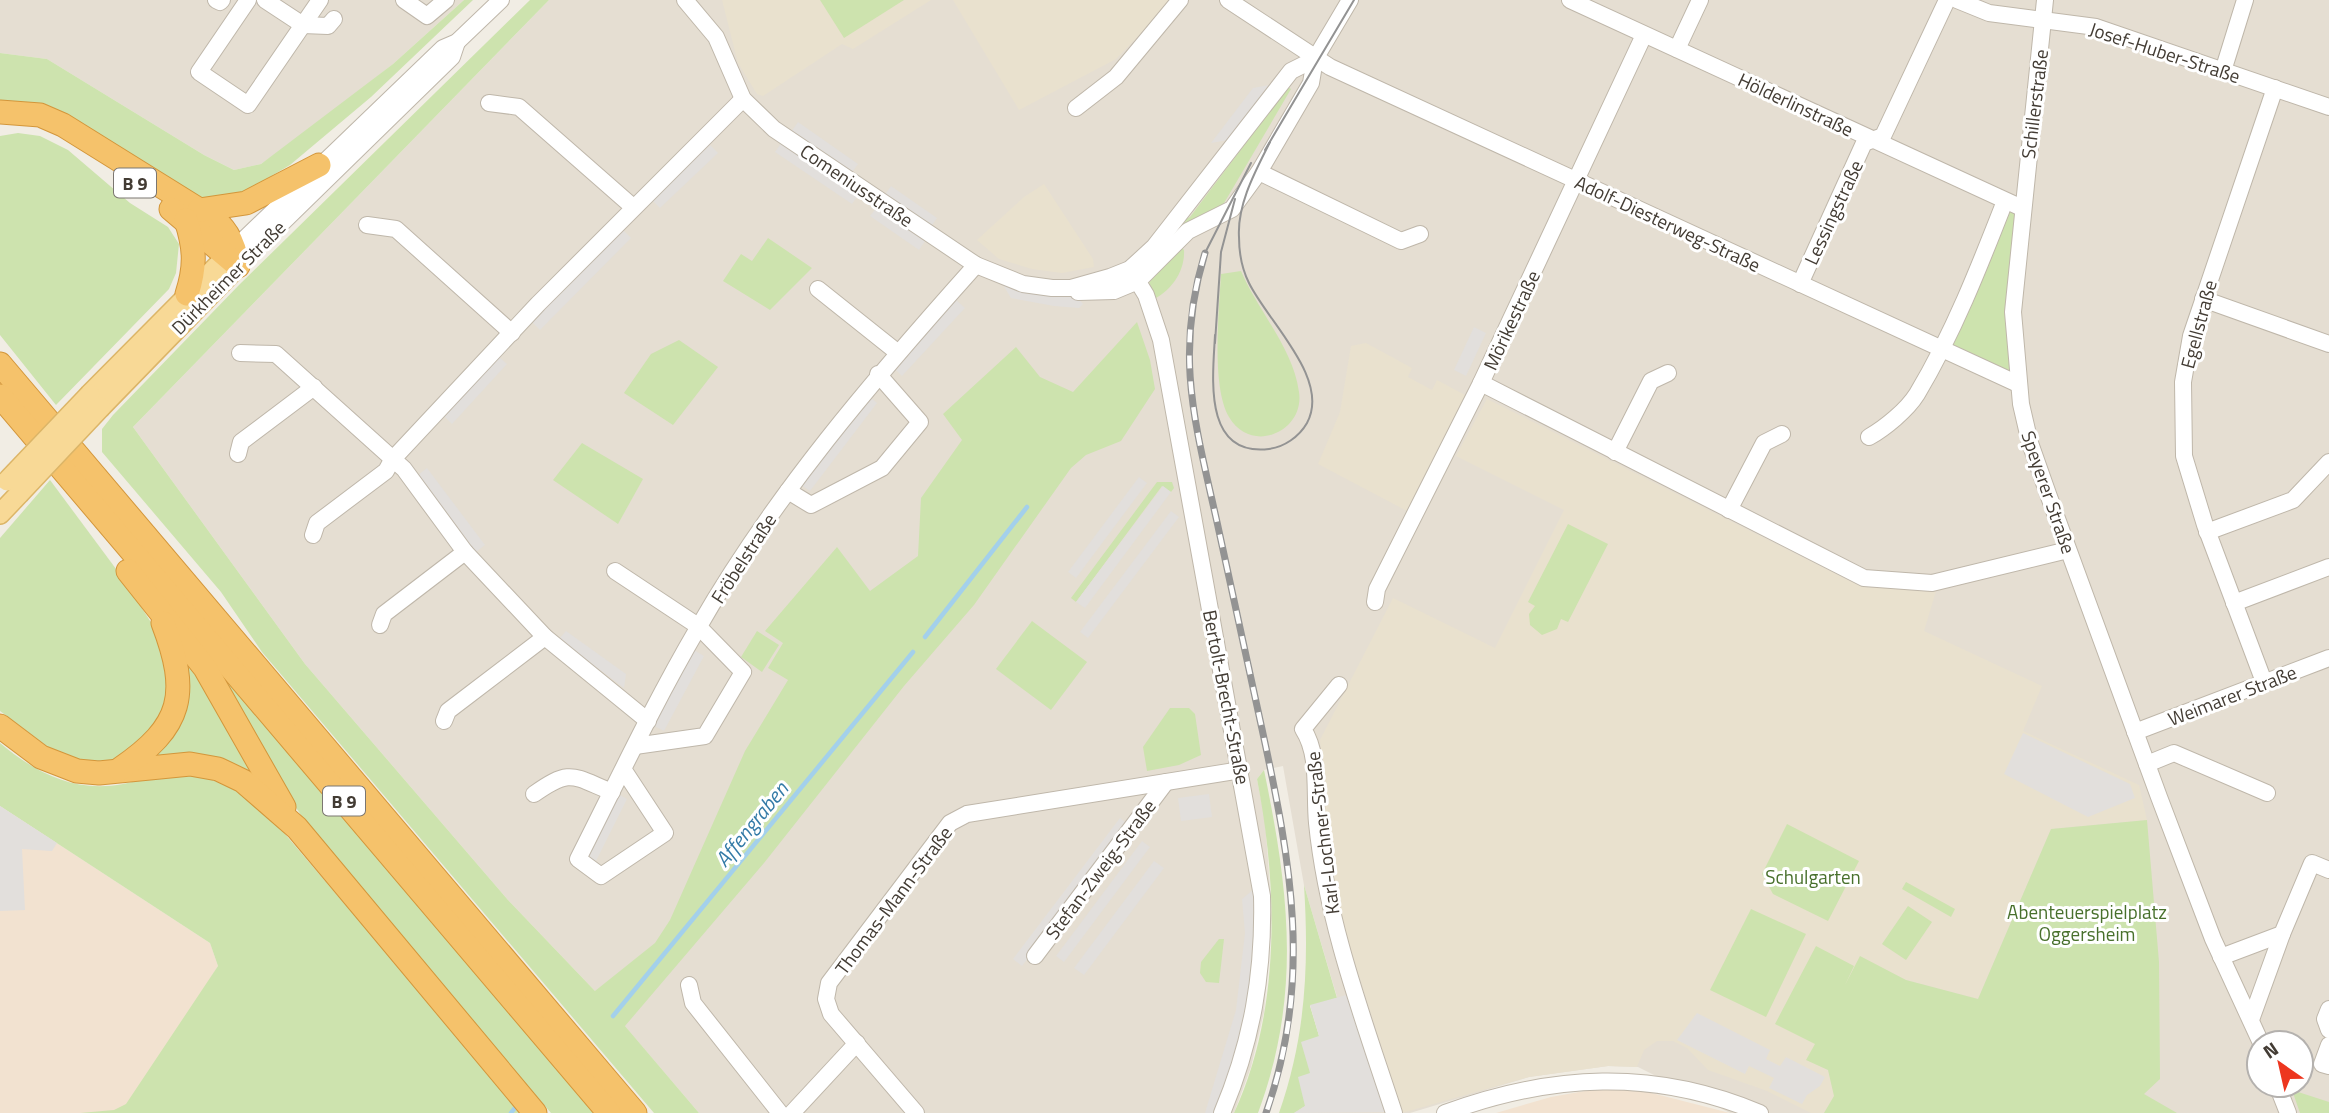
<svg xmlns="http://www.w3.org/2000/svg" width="2329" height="1113" font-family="'Titillium Web',sans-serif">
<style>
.residential{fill:#e5ded2;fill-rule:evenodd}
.commercial{fill:#f2e2d0}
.education{fill:#e9e1ce}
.green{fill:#cde3ae}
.parking{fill:#e2dfdc}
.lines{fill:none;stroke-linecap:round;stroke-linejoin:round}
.stream{stroke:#a3d0eb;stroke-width:4.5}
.minor-casing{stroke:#bfb7aa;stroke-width:18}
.major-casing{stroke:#dcb567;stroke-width:22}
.highway-casing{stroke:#d3963b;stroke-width:25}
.minor{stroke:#fff;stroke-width:16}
.major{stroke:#f8d996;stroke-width:19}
.highway{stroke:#f5c26b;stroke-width:23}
.tram{stroke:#939393;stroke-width:2}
.rail-casing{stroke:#939393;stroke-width:7}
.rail{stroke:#fff;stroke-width:4.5;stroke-dasharray:13;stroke-linecap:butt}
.major-bridge-casing{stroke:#dcb567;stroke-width:22;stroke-linecap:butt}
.major-bridge{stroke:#f8d996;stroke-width:19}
.labels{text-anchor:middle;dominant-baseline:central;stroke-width:6;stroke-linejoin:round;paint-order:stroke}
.shield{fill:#fff;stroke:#7b7671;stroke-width:2}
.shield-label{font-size:18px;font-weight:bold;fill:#433c34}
.street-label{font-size:19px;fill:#433c34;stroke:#fff}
.park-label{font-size:19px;fill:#48702c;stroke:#fff}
.water-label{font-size:21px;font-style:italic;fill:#347ba7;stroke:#fff}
</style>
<rect width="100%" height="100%" fill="#f1ede4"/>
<g class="residential">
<polygon points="0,0 464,0 393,64 299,138 261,164 234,170 204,155 47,59 0,53"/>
<path d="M549,0H2329V1113H1730L1638,1067L1608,1066L1529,1077L1410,1113H1294L1337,997L1304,885L1283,766L1264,770L1257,779L1265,819L1272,916L1264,1012L1251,1067L1234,1113H699L595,991L508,900L305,664L133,427ZM2259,1043H2301V1085H2259Z"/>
</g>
<g class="commercial">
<polygon points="0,806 210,943 218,966 128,1113 0,1113"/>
<polygon points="1607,1087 1636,1089 1730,1113 1496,1113 1551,1097"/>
</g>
<g class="education">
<polygon points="722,0 931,0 853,49 842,44 763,96 757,94 738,63"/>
<polygon points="953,0 1173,0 1116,59 1019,110"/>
<polygon points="1044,184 1093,259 1094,267 1062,273 1032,269 999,259 977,240 1024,197"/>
<polygon points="1366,343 1412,368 1408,377 1432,390 1437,380 1465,395 1407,511 1318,464 1340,412 1351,346"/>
<polygon points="1487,399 1862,587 1936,591 1924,631 2042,686 2023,731 2139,785 2147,820 2051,829 1978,999 1906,980 1860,957 1807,1060 1828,1070 1835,1096 1824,1113 1811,1113 1767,1091 1708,1070 1687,1048 1673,1041 1657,1041 1644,1050 1637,1067 1608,1066 1529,1077 1402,1113 1340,915 1325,818 1320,740 1393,598 1495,648 1564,510 1456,456"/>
</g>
<g class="green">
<polygon points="464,0 473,0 371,97 290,165 239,195 204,201 0,107 0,53 47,59 204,155 234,170 261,164 393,64"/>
<polygon points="530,0 549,0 133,427 305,664 508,900 595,991 655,943 670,920 745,751 788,680 768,668 783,643 765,631 837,547 870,591 918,556 921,498 962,440 943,414 1016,347 1040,377 1073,392 1137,322 1150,360 1155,389 1121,441 1086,455 1071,468 974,605 904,686 764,863 625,1026 699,1113 654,1113 262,652 221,592 102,452 102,429 113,415 240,284"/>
<polygon points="820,0 904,0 844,38"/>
<polygon points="1288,87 1291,89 1220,210 1177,234 1174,232 1183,220 1190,217"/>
<polygon points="18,133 40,136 68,150 130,203 168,227 179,244 176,273 169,289 56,405 0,335 0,136"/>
<polygon points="2007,206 2018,210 2014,378 1945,347"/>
<polygon points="768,238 812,268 770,310 723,281 741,254 752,261"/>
<path d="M1181,247L1184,250C1185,270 1173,289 1154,299L1149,281Z"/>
<path d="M1241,271C1258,311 1293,348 1299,392C1305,432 1251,455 1229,417C1211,386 1219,310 1221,274Z"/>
<polygon points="679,340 718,367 673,425 624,393 651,354"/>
<polygon points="582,443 643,479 618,524 553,480"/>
<polygon points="50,480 122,577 154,627 172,687 157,731 121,758 104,763 85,765 60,756 0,711 0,538"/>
<polygon points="1157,482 1172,482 1174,488 1171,492 1162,486 1076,602 1071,598"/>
<polygon points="1568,524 1608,544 1568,622 1561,619 1557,629 1542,635 1530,625 1529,614 1535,606 1528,602"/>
<polygon points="1032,621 1087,662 1051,710 996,669"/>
<polygon points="757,631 779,645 762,672 741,657"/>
<polygon points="174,636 267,788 153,759 152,754 168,737"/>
<polygon points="216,668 582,1092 600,1113 551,1113 318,841 260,753"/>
<polygon points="1170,708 1189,708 1195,714 1201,755 1179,765 1147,771 1143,747"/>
<path d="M0,743C36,773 74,793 123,784C140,781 157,772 175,773C207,775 229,785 256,800L523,1113H80L114,1110L126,1104L218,966L210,943L0,806Z"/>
<path d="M1264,770C1289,891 1302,994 1258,1113H1234C1281,1012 1278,886 1257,779Z"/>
<polygon points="2147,820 2159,962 2160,1079 2144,1094 2177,1113 1824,1113 1834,1096 1828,1070 1806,1060 1815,1044 1775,1024 1816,946 1854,966 1845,985 1860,956 1906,980 1978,999 2051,829"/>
<polygon points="1787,824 1859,861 1828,921 1773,894 1762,874"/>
<polygon points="1906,882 1955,909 1951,917 1902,889"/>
<path d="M1304,885L1337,998L1310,1006L1319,1036L1305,1106L1294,1113H1279C1306,1036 1309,965 1304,885Z"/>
<polygon points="1908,906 1932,922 1906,960 1882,944"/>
<polygon points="1751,909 1806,934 1766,1017 1710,990"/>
<polygon points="1219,939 1224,939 1219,983 1206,982 1200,973 1201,962"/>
<polygon points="2292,1090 2329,1102 2329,1113 2300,1113"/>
</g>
<g class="parking">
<polygon points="1269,85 1228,140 1211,143 1253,88"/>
<polygon points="798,122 858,164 851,174 791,132"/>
<polygon points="782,142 858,195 852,204 775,152"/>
<polygon points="710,145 718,153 660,208 652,200"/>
<polygon points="891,186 937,218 930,228 884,196"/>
<polygon points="877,207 925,241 919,250 870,216"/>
<polygon points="623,230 631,238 540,330 532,322"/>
<polygon points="1002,283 1054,296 1077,297 1083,304 1079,308 1054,306 1011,298"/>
<polygon points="955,299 965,308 902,376 893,367"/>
<polygon points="1474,327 1486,333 1466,376 1454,370"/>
<polygon points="499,357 507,364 452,424 444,416"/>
<polygon points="869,396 877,403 810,491 801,485"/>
<polygon points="427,468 485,545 476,552 418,475"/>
<polygon points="1139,477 1147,483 1076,578 1068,572"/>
<polygon points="1163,486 1171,492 1085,608 1076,602"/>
<polygon points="1171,511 1179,517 1088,638 1080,632"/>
<polygon points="566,631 626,674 624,688 559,639"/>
<polygon points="694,650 704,656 664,731 654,726"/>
<polygon points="2023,733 2130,784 2135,798 2088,817 2004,774"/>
<polygon points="618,794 627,799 596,861 587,857"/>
<polygon points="1209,794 1212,817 1181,821 1178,798"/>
<polygon points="0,806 57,843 52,851 22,849 25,910 0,911"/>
<polygon points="1120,818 1129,825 1022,966 1013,959"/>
<polygon points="1142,841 1150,847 1064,962 1056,956"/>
<polygon points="1154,861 1164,868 1084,975 1074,968"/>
<polygon points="1254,889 1256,934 1248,1013 1226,1087 1214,1113 1205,1113 1236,1010 1245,933 1242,899"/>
<polygon points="1350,994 1386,1112 1294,1113 1305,1106 1298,1077 1310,1073 1301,1042 1319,1036 1310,1005"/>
<polygon points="1697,1013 1770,1050 1766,1059 1780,1066 1786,1057 1825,1077 1820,1086 1807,1095 1802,1104 1769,1088 1774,1078 1749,1066 1745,1074 1677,1040"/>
</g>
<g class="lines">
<g class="stream">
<polyline points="925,637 1027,507"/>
<polyline points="613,1016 913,652"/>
<polyline points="511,1113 514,1109"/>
</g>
<defs>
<g id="minor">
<polyline points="216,0 220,2 222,0"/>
<polyline points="248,0 199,72 248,105 320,0"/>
<polyline points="265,0 303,25 328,26 334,19"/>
<polyline points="404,0 427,16 446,0"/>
<polyline points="685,0 716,37 743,99 774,129 976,265 1023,284 1052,288 1071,288 1110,277 1130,269 1154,247 1291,71 1315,59"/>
<polyline points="1228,0 1330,67 2018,384"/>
<polyline points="1570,0 2022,208"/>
<polyline points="1957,0 1989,13 2096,27 2329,107"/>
<polyline points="2045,0 2013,312 2021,404 2030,443 2048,494 2159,797 2213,939 2261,1043"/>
<polyline points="1677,49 1700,0"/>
<polyline points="2223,71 2245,0"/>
<polyline points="489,103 519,107 633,207"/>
<polyline points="1076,108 1116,77 1180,0"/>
<polyline points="1259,172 1401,241 1420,234"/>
<polyline points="367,225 396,229 512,333"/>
<polyline points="235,248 443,48 457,42 501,0"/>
<polyline points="238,266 452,57 457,42"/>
<path d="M1130,269L1146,295L1161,340L1262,896C1264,973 1252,1042 1222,1113"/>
<polyline points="1800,284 1864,143 1883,136 1947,0"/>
<polyline points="818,289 897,352"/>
<polyline points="1078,292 1114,291 1138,281 1188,231 1232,209 1259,172 1311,83 1315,59 1350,0"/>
<polyline points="2203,299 2329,344"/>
<polyline points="240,353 276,354 404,469 465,552 545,637 648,721"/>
<polyline points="1481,383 1864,578 1932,583 2068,550"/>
<path d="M1869,437C1885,428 1907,410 1917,394C1953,334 1980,265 2005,201"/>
<polyline points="1615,452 1651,381 1668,373"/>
<polyline points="238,454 241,442 314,387"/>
<polyline points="788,491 811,505 882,468 920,422 878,374"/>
<polyline points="1729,510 1764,443 1782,434"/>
<polyline points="2207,532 2293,500 2329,462"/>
<polyline points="313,535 317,523 386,471 392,460 538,304 743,99"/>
<polyline points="615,571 698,626 743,672 705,736 635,746"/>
<polyline points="1375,602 1377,589 1481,383 1644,35"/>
<polyline points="2234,603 2329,567"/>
<polyline points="380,625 384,614 465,552"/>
<polyline points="2264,682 2205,525 2184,456 2183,382 2191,336 2275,88"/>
<path d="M1339,685L1303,729C1320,755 1314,792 1317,823C1327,923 1363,1018 1394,1113"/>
<polyline points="444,721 448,711 545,637"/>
<polyline points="2135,732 2329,658"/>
<polyline points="2147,764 2174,753 2267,793"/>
<path d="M623,769L665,833L601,876L578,859C617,782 654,703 698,628C774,495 874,379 976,265"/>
<path d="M534,794C571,768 572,776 612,792"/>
<polyline points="1035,956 1166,782"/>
<polyline points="2221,957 2282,934 2312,863 2329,870"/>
<polyline points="689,985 693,1003 780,1113"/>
<polyline points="2329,1009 2325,1019 2329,1030"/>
<polyline points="2252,1017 2282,934"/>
<polyline points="2329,1045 2322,1064 2329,1066"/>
<polyline points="2277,1085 2288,1113"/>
<polyline points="792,1113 857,1043"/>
<polyline points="916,1113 831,1014 826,999 829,983 950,823 967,814 1241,770"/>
<path d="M1445,1113C1552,1074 1653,1068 1760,1113"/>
</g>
<g id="major">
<polyline points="90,394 235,248"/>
<polyline points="101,407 238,266"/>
<polyline points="0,514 19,494"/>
</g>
<g id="highway">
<path d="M0,112L40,115L63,125L214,219C229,232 235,247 238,266"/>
<polyline points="171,209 236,264"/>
<polyline points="199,210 246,203 319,165"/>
<path d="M186,220C195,248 196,266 187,294"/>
<polyline points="0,364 635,1113"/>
<polyline points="0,396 609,1113"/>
<polyline points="128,571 205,668 284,807"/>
<polyline points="0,726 41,757 77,771 99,773 190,764 218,769 243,781 297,828 535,1113"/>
<path d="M120,769C183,726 190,694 163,623"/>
</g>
</defs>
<use href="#minor" class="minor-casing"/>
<use href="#major" class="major-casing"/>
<use href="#highway" class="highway-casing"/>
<use href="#minor" class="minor"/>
<use href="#major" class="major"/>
<use href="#highway" class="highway"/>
<g class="tram">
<polyline points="1265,150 1354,0"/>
<polyline points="1205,253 1251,163"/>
<path d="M1215,335C1213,376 1202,457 1269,449C1284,447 1299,437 1307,423C1331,379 1268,322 1249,283C1242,269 1239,253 1239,237C1237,204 1256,170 1270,142"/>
<polyline points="1215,343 1221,252 1235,199"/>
</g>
<defs>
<path id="rail" d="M1205,253C1174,354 1195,423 1217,522C1232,591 1247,660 1262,729C1291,863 1313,979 1266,1113"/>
</defs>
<use href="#rail" class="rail-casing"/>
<use href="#rail" class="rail"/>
<defs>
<g id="major-bridge">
<polyline points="7,481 90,394"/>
<polyline points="19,494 101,407"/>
</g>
</defs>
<use href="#major-bridge" class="major-bridge-casing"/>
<use href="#major-bridge" class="major-bridge"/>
</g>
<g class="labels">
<g class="shield">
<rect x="114" y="168.5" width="42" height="29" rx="5"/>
<rect x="323" y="786.5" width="42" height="29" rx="5"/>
</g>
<g class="shield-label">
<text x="135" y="183">B 9</text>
<text x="344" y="801">B 9</text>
</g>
<g class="street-label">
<text transform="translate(2165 52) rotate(18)">Josef-Huber-Straße</text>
<text transform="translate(1796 104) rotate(25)">Hölderlinstraße</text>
<text transform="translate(2034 104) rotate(-83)">Schillerstraße</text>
<text transform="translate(857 185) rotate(34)">Comeniusstraße</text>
<text transform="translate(1833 212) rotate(-65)">Lessingstraße</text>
<text transform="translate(1668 223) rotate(25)">Adolf-Diesterweg-Straße</text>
<text transform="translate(228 277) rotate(-45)">Dürkheimer Straße</text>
<text transform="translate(1511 320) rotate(-65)">Mörikestraße</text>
<text transform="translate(2198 324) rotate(-75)">Egellstraße</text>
<text transform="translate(2049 492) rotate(71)">Speyerer Straße</text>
<text transform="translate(743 558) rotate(-57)">Fröbelstraße</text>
<text transform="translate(2232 695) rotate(-21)">Weimarer Straße</text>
<text transform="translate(1227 697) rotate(79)">Bertolt-Brecht-Straße</text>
<text transform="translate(1322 833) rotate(-97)">Karl-Lochner-Straße</text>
<text transform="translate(1100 869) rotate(-53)">Stefan-Zweig-Straße</text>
<text transform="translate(893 900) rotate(-53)">Thomas-Mann-Straße</text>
</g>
<g class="park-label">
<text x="1813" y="876">Schulgarten</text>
<text x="2087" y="911">Abenteuerspielplatz<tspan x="2087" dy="22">Oggersheim</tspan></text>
</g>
<g class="water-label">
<text transform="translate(751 824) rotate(-51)">Affengraben</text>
</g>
</g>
<g transform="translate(2280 1064) rotate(326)"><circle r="33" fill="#ffffff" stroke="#b4b1ae" stroke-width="2"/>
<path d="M0-5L12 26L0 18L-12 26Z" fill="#ed361f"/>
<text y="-10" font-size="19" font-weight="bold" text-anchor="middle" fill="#433c34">N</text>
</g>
</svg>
